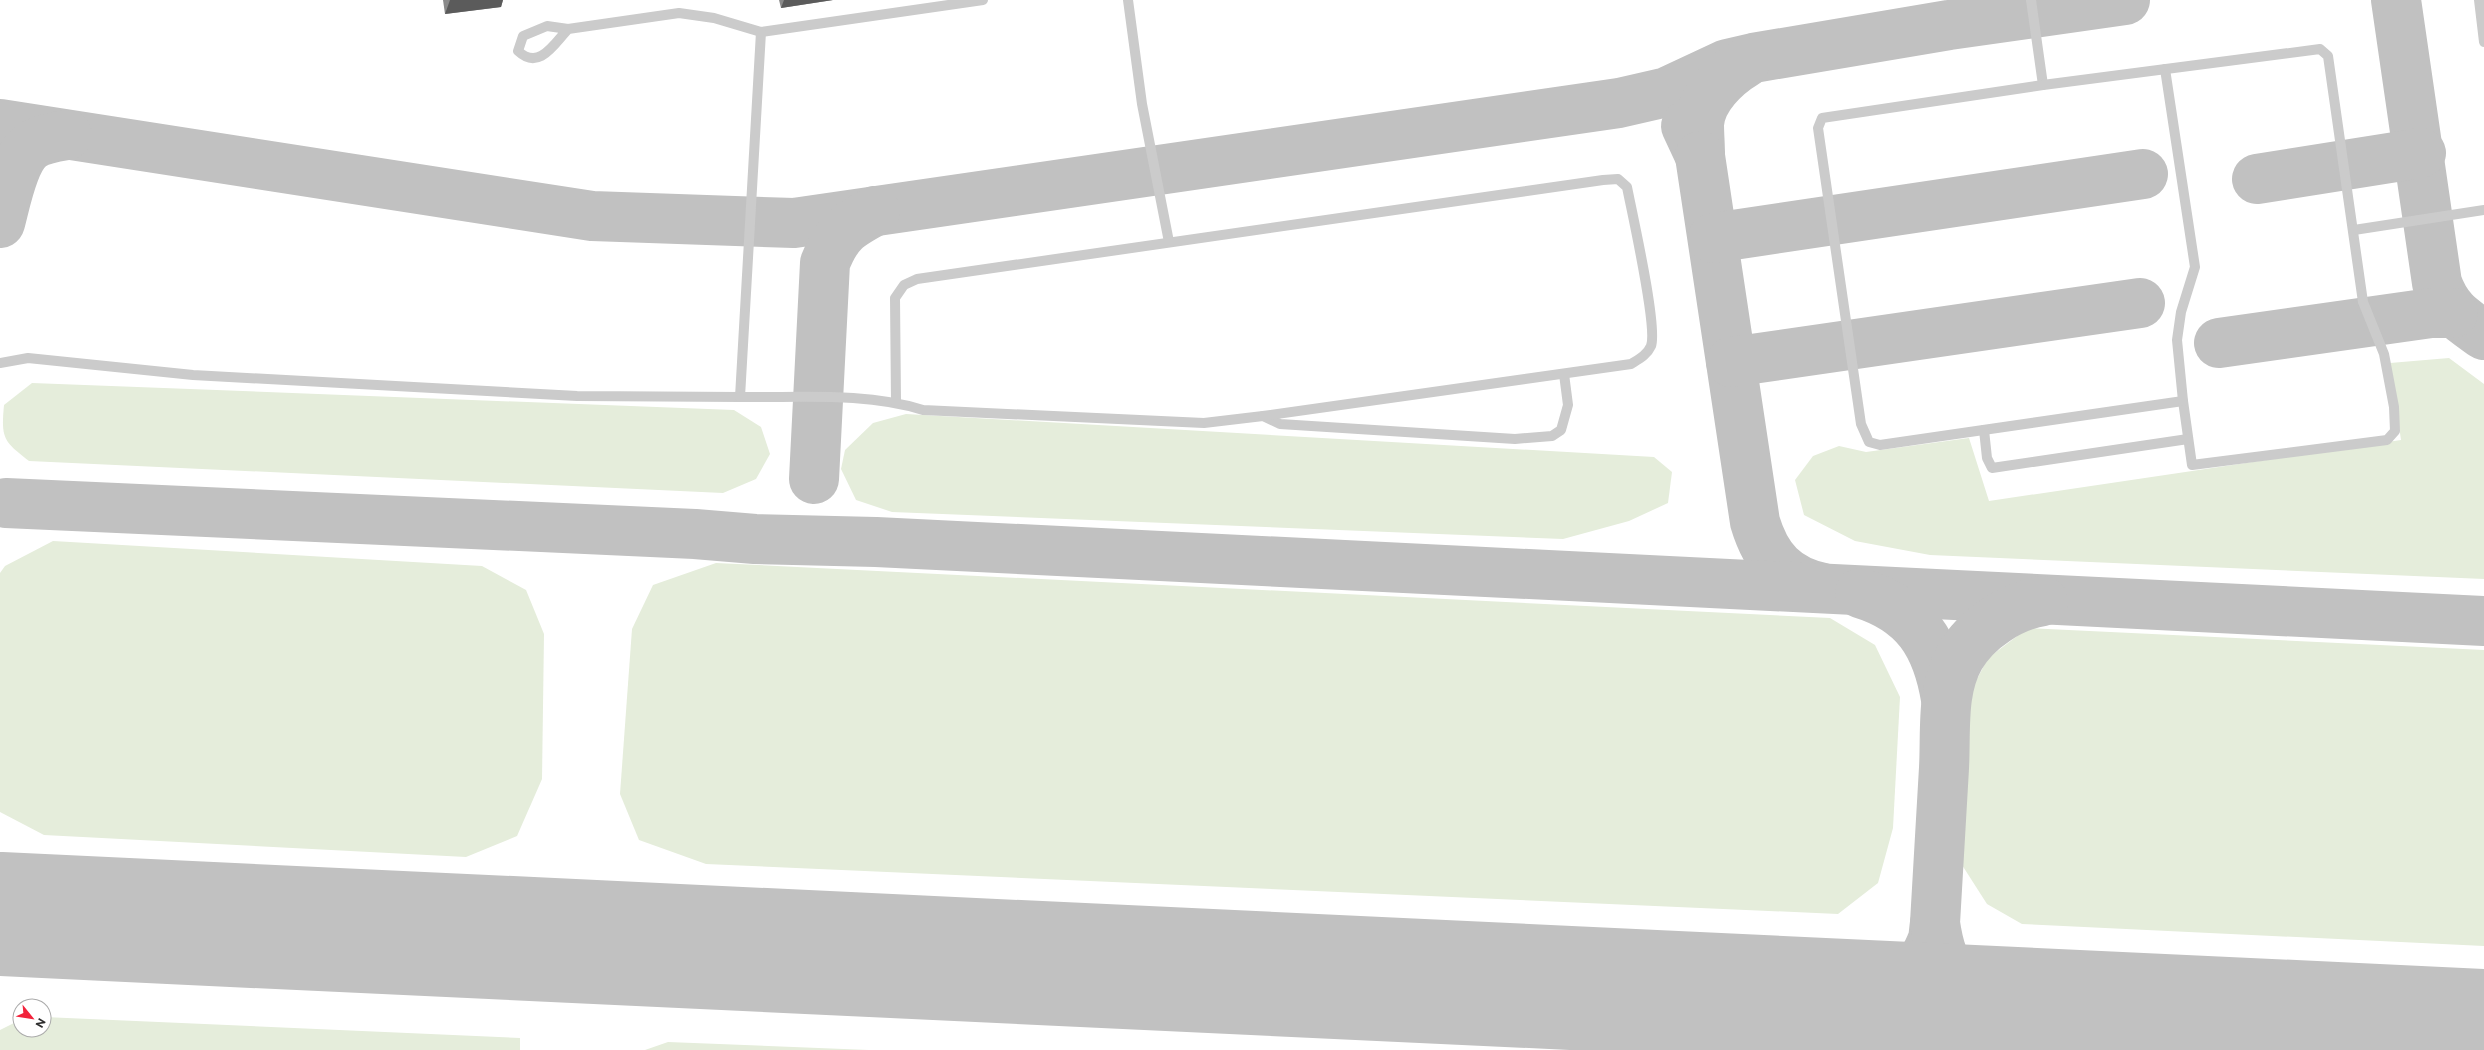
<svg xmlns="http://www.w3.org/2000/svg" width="2484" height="1050" font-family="Montserrat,sans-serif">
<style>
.green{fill:#e5eddb}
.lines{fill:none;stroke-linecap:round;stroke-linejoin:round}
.taxiway{stroke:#c1c1c1;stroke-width:50}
.runway{stroke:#c1c1c1;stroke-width:124}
.service{stroke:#cbcbcb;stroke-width:10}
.wall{fill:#8a8a8a}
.shaded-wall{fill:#5b5b5b}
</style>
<rect width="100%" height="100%" fill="#fff"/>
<g class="green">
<polygon points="2449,358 2484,384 2484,579 1930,555 1855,541 1804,515 1795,480 1813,456 1839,446 1866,452 1969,438 1989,501 2401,440 2390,363"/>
<path d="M32,383L734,410L761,427L770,454L756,479L723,493L29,461C3,441 1,438 4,405Z"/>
<polygon points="906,414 1654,457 1672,472 1668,503 1629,521 1563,539 892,512 856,500 841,469 845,450 873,423"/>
<polygon points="53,541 482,566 526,590 544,634 542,779 517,836 466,857 44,835 0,812 0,573 5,566"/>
<polygon points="716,563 1830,618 1875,645 1900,697 1893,828 1878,883 1838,914 706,864 639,840 620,794 632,629 653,585"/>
<polygon points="2028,628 2484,650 2484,946 2022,924 1987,904 1962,865 1963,706 1988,658"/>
<polygon points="44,1017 520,1038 520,1050 0,1050 0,1030 20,1020 20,1030 44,1030"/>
<polygon points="668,1042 869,1050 645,1050"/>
</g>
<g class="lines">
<g class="taxiway">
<path d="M2396,0L2437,283C2447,311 2461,319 2484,335"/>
<polyline points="0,124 592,216 794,223 1619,103 1667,92 1727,64 1753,58 1949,25 2125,0"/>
<path d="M1686,126L1700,156C1700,145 1699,134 1699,124C1701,98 1725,75 1745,63"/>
<path d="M1700,156L1755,522C1766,559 1785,580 1823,588"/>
<polyline points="2257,179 2421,153"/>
<path d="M0,223C6,201 13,160 31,146C41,139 55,137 67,135"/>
<polyline points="1713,238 2143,174"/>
<polyline points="2219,343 2431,313 2453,313"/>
<polyline points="1731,362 2140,303"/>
<path d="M814,479L825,263C837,232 847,226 875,211"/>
<polyline points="6,503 695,534 755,539 876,542 2484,621"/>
<path d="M1860,593C1916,610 1937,645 1946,699"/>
<polyline points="0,914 3,914"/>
<path d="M1844,1002C1852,1001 1862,1000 1871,998C1894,991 1923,967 1931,944C1934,938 1934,929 1935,923"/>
<path d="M2016,1010C1962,994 1943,980 1935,923C1938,871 1941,819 1944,768C1946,731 1941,690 1960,657C1976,629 2011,606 2043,601"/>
</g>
<polyline class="runway" points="0,914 2484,1031"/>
<g class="service">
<polyline points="1128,0 1142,104 1169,242"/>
<polyline points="2031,0 2043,85"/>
<polyline points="2479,0 2484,42"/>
<path d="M568,29C554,44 539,71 518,51L523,36L547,26L568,29L679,13L714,18L761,32L983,0"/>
<polygon points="2320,49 2328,56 2363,302 2384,354 2394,407 2395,431 2387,440 2192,465 2183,401 1880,445 1869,442 1861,424 1818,128 1822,118 2043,85"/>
<polyline points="2165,69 2195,267 2181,312 2177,340 2183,401"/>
<polyline points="2354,230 2484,210"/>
<polyline points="0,363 28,358 193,375 577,396 740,397 761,32"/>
<path d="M740,397C800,398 865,392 923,410L1204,423L1263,416L1280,424L1515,439L1552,436L1561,430L1568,405L1564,374"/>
<path d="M896,402L895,298L904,285L917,279L1603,180L1618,179L1627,187C1632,213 1658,327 1651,346C1647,355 1639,359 1631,364L1263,416"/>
<polyline points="1984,430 1987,458 1992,468 2188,439"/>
</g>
</g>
<g class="wall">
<polygon points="443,0 503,0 501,7 445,14"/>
<polygon points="779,0 833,0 781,8"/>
</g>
<g class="shaded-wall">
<polygon points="450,0 503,0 501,7 445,14"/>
<polygon points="784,0 833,0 781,8"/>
</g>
<g transform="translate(32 1018) rotate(120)"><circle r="19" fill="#ffffff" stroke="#ababab"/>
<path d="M0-3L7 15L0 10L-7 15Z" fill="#f2233c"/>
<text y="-6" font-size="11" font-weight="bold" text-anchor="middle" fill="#2e2e2e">N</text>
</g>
</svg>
